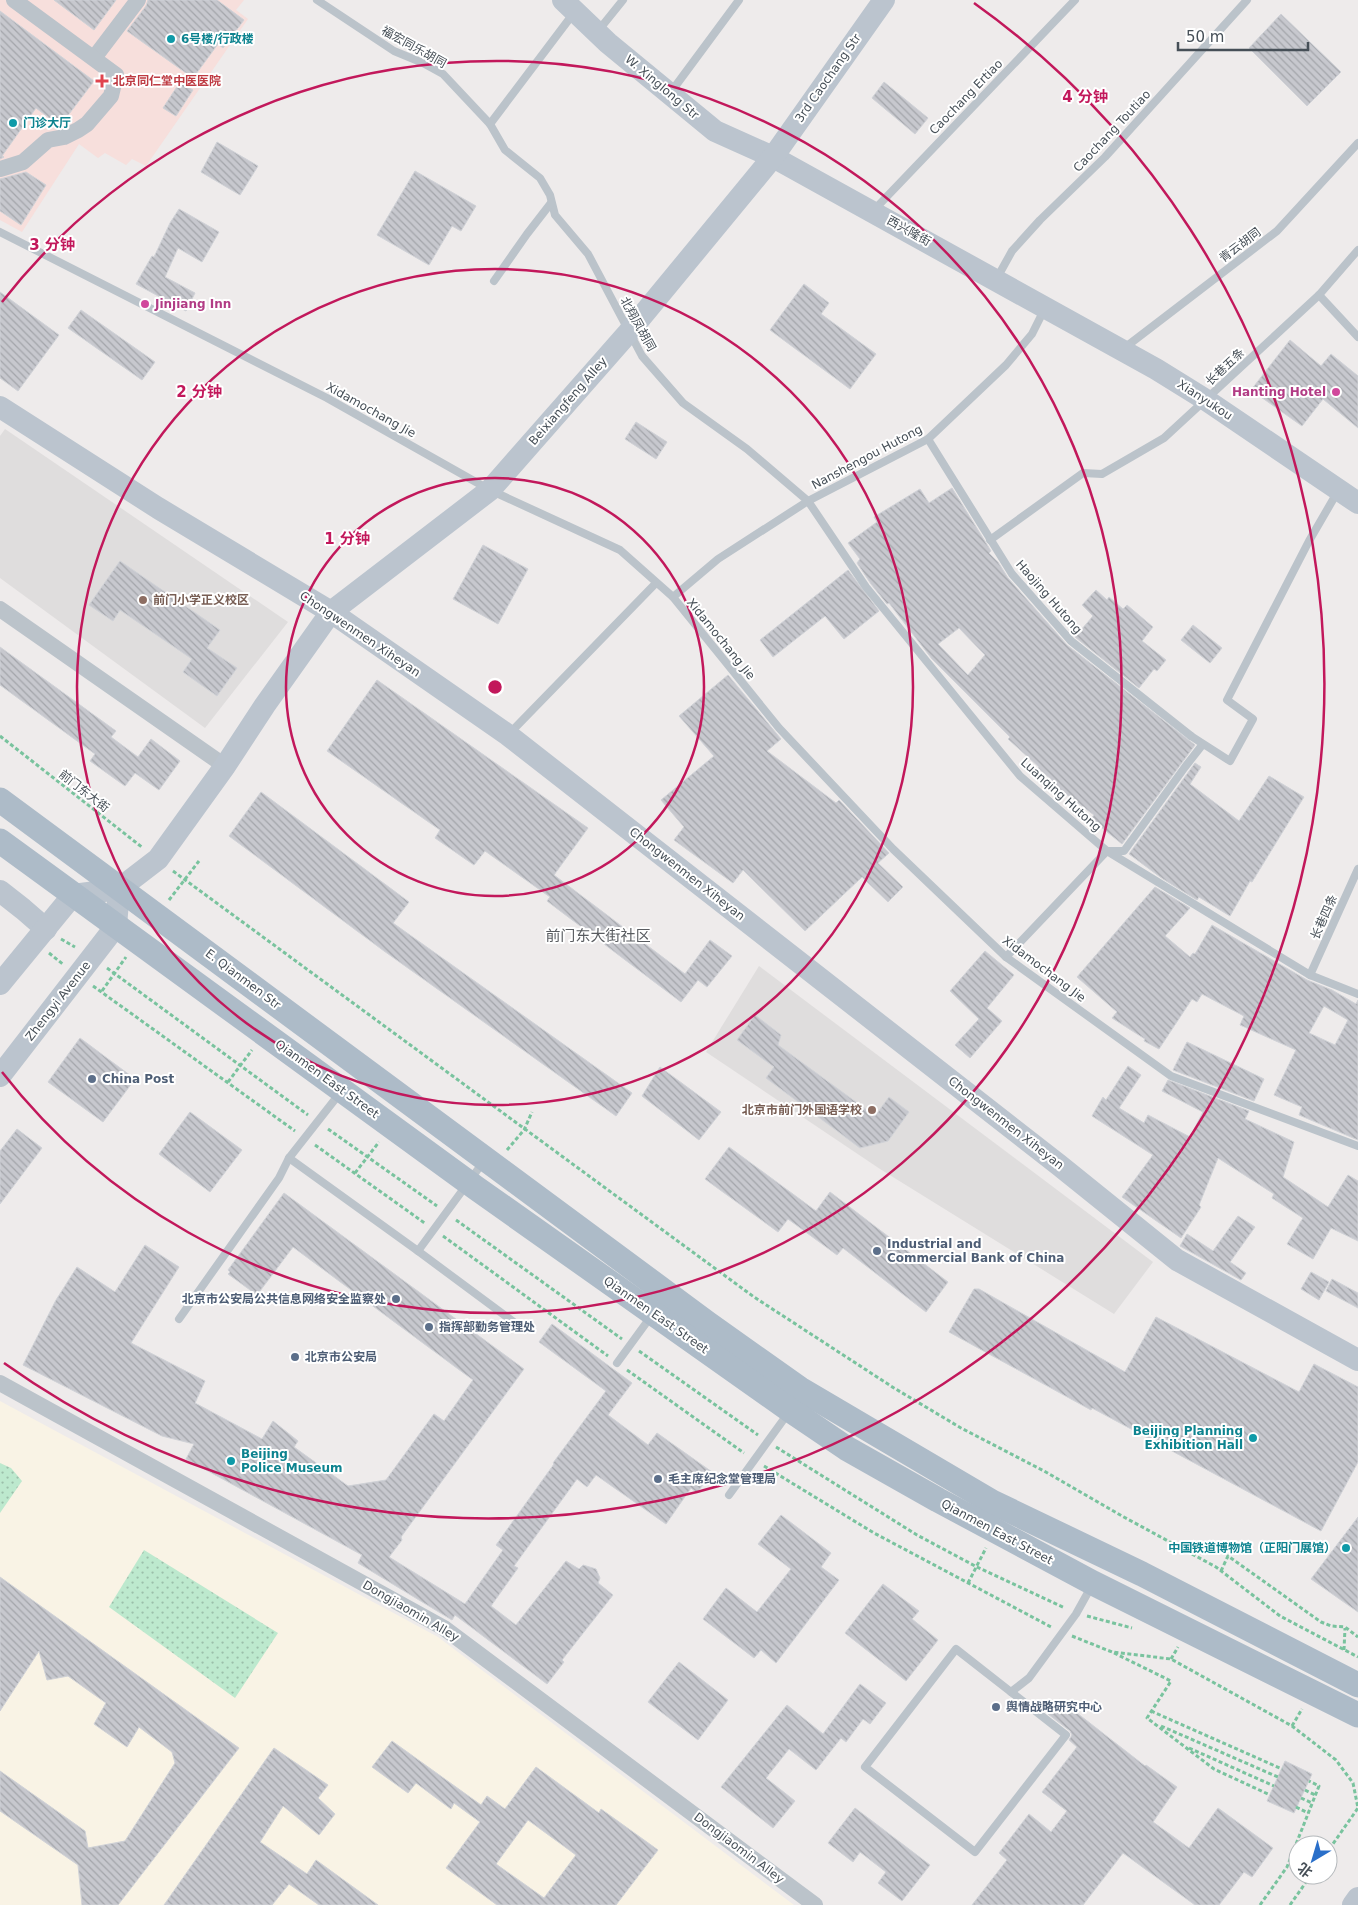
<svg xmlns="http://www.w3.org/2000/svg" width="1358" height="1905" font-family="'DejaVu Sans','Noto Sans SC',sans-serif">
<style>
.commercial{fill:#f9f3e5}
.education{fill:#dfdddd}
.medical{fill:#f7dfdc}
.grass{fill:url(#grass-dots)}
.building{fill:url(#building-back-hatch);stroke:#d0d2d7;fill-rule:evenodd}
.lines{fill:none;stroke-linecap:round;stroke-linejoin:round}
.path{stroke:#79c39e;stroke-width:3;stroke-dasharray:4 2.5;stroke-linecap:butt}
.lane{stroke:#bbc3ca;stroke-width:8}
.street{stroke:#bbc3ca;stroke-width:16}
.secondary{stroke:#bbc4ce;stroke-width:22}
.primary{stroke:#adbbc8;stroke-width:25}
.ring{fill:none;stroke:#c2185b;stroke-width:2.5}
.culture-dot{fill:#0f9aa8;stroke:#fff;stroke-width:2}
.health-dot{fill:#e0444e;stroke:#fff;stroke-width:2}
.hotel-dot{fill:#d1479c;stroke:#fff;stroke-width:2}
.education-dot{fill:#8d6e63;stroke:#fff;stroke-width:2}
.service-dot{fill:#5c6f8a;stroke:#fff;stroke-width:2}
.labels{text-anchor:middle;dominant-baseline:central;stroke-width:4;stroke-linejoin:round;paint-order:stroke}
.culture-label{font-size:12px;font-weight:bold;fill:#0d838f;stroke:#fff;text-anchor:start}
.street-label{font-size:12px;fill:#464f57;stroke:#fff}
.health-label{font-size:12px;font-weight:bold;fill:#be3a42;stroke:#fff;text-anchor:start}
.hotel-label{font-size:12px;font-weight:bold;fill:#b23c85;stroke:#fff;text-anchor:start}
.education-label{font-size:12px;font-weight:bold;fill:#785e54;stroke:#fff;text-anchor:start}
.service-label{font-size:12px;font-weight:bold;fill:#4e5e75;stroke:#fff;text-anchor:start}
.quarter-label{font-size:15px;fill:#595c60;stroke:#fff}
.centre{fill:#c2185b;stroke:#fff;stroke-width:2.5}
.ring-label{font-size:15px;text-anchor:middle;font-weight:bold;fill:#c2185b;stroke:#fff;stroke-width:4;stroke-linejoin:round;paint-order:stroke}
</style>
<defs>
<pattern id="grass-dots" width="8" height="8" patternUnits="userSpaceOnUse" patternTransform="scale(1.25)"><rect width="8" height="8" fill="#bde9ce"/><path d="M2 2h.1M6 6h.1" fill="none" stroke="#9bbfaa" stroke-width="1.8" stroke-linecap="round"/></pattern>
<pattern id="building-back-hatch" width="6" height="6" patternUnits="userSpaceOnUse" patternTransform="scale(1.25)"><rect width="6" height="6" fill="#c7c8ce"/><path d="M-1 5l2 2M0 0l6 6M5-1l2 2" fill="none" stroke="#a3a5aa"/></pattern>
</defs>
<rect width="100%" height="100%" fill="#eeebeb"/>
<polygon class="commercial" points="0,1401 438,1637 794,1905 0,1905"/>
<g class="education">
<polygon points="5,429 288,622 205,728 0,578 0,436"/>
<polygon points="759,966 1153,1262 1114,1314 880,1169 706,1052"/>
</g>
<polygon class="medical" points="0,0 244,0 236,10 248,19 146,166 132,159 126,165 105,153 98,158 79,144 22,232 0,220"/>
<g class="grass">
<polygon points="0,1463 11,1468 22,1481 0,1513"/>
<polygon points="144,1550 278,1633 235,1698 109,1607"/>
</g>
<g class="building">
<polygon points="54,0 116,0 94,30"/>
<polygon points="148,0 217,0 244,20 223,48 218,44 193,78 127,31 146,6"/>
<polygon points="0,11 94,81 60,126 36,108 2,156 4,157 0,159"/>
<polygon points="1281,14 1341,72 1307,106 1249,48"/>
<polygon points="180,82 193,90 176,116 163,108"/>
<polygon points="884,82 928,118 915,134 872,98"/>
<polygon points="217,142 258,166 240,195 201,172"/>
<polygon points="415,171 476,206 461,231 452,226 429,265 377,235"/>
<polygon points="26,172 46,185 21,225 0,211 0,179"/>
<polygon points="179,209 219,232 202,262 178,248 165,277 195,293 186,311 136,284 152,256 154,257 170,223"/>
<polygon points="804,284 829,303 821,314 876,354 850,389 770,330"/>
<polygon points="0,292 59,335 18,391 0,378"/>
<polygon points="81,310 155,362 142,380 68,328"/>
<polygon points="1290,340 1321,366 1331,354 1358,376 1358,428 1323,399 1302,426 1251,390"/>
<polygon points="636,422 667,442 656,459 625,439"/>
<path d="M952,488L991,551L989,553L998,562L1008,578L1067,645L1195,745L1122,844L1091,819L1094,815L1050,782L1052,780L1038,768L1039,767L1008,739L1010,737L932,659L889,603L887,604L871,584L857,563L860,559L848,543L877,522L874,517L920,489L929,503ZM959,628L985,655L968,675L938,644Z"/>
<polygon points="483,545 528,569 498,624 453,599"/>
<polygon points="120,561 220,630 207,648 237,668 217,696 183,672 192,659 120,610 113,621 89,605"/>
<polygon points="848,570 879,611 844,639 825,616 773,657 760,640"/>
<polygon points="1096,590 1107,600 1109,597 1123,609 1127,605 1153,627 1142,641 1166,660 1157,671 1154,669 1139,688 1075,637 1093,616 1082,605"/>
<polygon points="1193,625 1222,648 1210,663 1181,640"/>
<polygon points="0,647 116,731 111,737 138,757 151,739 180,761 159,790 135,773 125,786 90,761 95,754 0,685"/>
<polygon points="728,675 781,739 767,751 836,803 839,800 889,853 878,863 903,887 888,902 862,877 805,931 743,870 733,883 674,840 684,827 661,800 714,756 679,716"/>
<polygon points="377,680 588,828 554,875 685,974 710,940 732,956 707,987 698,980 681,1002 547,901 550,897 485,851 474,865 435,838 440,830 327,751"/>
<polygon points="1195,763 1201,767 1190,784 1239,821 1269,776 1304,797 1252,882 1250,881 1230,916 1199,897 1197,900 1163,879 1129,854"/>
<polygon points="261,792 409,902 393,923 632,1093 616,1116 384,951 229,836"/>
<path d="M1155,887L1190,908L1165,936L1190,957L1193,953L1195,954L1212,925L1307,980L1332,990L1356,1004L1358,1000V1140L1299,1115L1302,1107L1274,1095L1296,1050L1240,1025L1244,1016L1202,994L1197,1002L1192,999L1159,1049L1144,1041L1145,1039L1112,1018L1117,1012L1077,977ZM1324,1006L1348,1020L1335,1045L1309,1033Z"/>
<polygon points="985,951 1014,975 987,1008 1002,1021 970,1058 955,1045 979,1019 950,991"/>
<polygon points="755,1015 781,1035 778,1045 875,1116 889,1097 909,1112 888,1141 860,1148 766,1078 774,1067 737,1040"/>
<polygon points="80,1038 135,1079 103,1122 48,1082"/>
<polygon points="1187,1042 1264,1079 1254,1101 1173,1070"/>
<polygon points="1128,1066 1141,1075 1119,1108 1144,1123 1148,1115 1190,1137 1203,1112 1162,1091 1168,1080 1249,1111 1245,1119 1294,1142 1283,1177 1328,1207 1348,1175 1358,1181 1358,1241 1331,1228 1313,1259 1287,1244 1303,1218 1272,1198 1274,1194 1218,1158 1199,1205 1201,1207 1181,1238 1122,1197 1153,1155 1092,1116 1103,1097 1106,1100"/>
<polygon points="660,1067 721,1112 699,1140 642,1096"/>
<polygon points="190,1112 242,1150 210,1192 159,1154"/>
<polygon points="17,1129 42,1148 0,1204 0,1151"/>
<polygon points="729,1147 816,1211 830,1192 948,1282 926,1312 843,1248 837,1255 788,1219 778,1232 705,1179"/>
<polygon points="284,1193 524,1369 401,1537 402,1540 389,1557 465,1604 503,1550 496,1545 554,1464 553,1463 606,1391 539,1342 552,1324 632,1383 608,1415 648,1445 657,1433 712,1472 697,1493 691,1488 666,1524 596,1475 587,1487 577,1479 514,1566 518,1568 491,1606 516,1625 566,1561 579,1569 583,1565 596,1569 600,1578 598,1583 613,1595 562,1660 564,1662 547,1684 455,1615 452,1620 358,1563 362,1555 186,1459 194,1444 162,1436 23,1365 56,1300 77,1267 115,1292 145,1245 179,1267 131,1343 205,1381 195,1403 262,1439 273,1421 298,1441 294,1447 348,1486 386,1480 434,1414 444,1421 473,1380 293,1247 257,1295 228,1274 230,1272 228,1270"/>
<polygon points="1238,1216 1255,1227 1230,1262 1246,1273 1241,1280 1180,1246 1187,1234 1213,1251"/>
<polygon points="1311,1272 1329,1282 1319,1300 1301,1289"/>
<polygon points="1332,1279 1358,1293 1358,1308 1326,1291"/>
<polygon points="974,1289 979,1289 1125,1372 1156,1317 1299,1392 1314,1364 1358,1387 1358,1462 1321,1531 1092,1408 1091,1410 949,1332"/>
<polygon points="781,1515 831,1553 821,1567 839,1580 776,1663 761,1650 754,1658 703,1619 726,1588 757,1612 791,1569 758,1544"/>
<polygon points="1358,1517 1358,1612 1311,1579"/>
<polygon points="0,1577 239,1748 118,1905 82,1905 78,1865 0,1811 0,1771 85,1831 88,1848 125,1841 175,1763 172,1752 139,1727 127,1747 94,1724 106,1703 68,1676 47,1680 39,1651 0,1711"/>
<polygon points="883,1584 919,1611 912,1619 938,1640 906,1681 845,1633"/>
<polygon points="679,1662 728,1700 698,1740 648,1702"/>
<polygon points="860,1684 886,1703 870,1724 863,1719 846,1742 841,1738 816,1770 789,1749 766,1778 795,1801 773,1828 721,1787 787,1705 823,1734"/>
<polygon points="1059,1699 1145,1766 1146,1765 1177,1787 1153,1822 1189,1848 1218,1808 1273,1848 1252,1877 1244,1872 1219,1905 1195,1905 1123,1853 1083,1905 972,1905 1007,1860 999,1853 1029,1814 1051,1832 1067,1811 1042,1792 1077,1747 1069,1740 1072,1735 1070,1731 1048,1714"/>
<path d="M392,1741L481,1805L487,1796L505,1809L536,1767L599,1813L601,1809L658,1850L616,1905H497L446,1868L480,1822L454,1803L451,1809L416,1783L408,1793L372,1767ZM528,1820L576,1855L544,1898L496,1864Z"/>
<polygon points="274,1748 328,1785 318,1798 335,1814 319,1835 283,1806 260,1842 307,1874 316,1860 378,1905 319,1905 289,1884 272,1905 164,1905"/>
<polygon points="1285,1761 1312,1774 1294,1813 1267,1801"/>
<polygon points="855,1808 930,1865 902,1901 878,1883 886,1872 860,1852 853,1862 828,1843"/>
</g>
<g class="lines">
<g class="path">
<polyline points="0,736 143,848"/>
<polyline points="173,871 754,1297 894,1388 961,1428 1044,1471 1122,1516 1216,1567 1280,1616 1358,1657"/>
<polyline points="169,900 199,861"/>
<polyline points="61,939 75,947"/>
<polyline points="49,953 64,965"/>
<polyline points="107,968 308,1115"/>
<polyline points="93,986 295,1131"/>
<polyline points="102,991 126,957"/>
<polyline points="228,1082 252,1050"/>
<polyline points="328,1129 437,1206"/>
<polyline points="315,1145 426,1224"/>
<polyline points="507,1150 524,1130 532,1112"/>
<polyline points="355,1173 379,1142"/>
<polyline points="456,1220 622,1339"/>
<polyline points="443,1236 608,1356"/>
<polyline points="639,1351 758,1435"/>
<polyline points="627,1370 744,1453"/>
<polyline points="776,1447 917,1535 977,1567 1065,1608"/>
<polyline points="764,1466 874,1533 1053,1628"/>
<polyline points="1221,1571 1228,1556 1321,1622 1331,1626 1345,1627 1358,1637"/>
<polyline points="968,1583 986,1548"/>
<polyline points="1087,1616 1132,1628"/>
<polyline points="1072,1636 1112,1652 1171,1659 1292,1726 1336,1760 1353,1783 1358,1808 1328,1851"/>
<polyline points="1344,1650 1345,1628"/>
<polyline points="1114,1653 1171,1681 1147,1718 1214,1769 1270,1795"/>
<polyline points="1171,1659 1178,1647"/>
<polyline points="1151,1711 1282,1769"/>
<polyline points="1161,1726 1278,1777"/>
<polyline points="1292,1726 1302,1709"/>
<polyline points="1189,1748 1274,1786"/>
<polyline points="1305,1790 1315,1795"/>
<polyline points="1301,1798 1312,1803"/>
<polyline points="1296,1807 1308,1813"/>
<polyline points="1260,1905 1287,1867 1319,1786 1309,1781"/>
<polyline points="1290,1905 1311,1875"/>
</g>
<g class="lane">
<polyline points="317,0 394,51 423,63 443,74 490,124 505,150 540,178 550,195 555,215 588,254 642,356 683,403 747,449 808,501 866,587 1020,776 1107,851 1310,975 1358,994"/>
<polyline points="598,31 623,0"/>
<polyline points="671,92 739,0"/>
<polyline points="490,124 573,14"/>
<polyline points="874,210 1075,0"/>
<polyline points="0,232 327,398 490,490 620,550 673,597 779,728 893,849 1006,957 1171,1076 1358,1146"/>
<polyline points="997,278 1012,251 1040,220 1105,157 1247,0"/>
<polyline points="494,281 527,234 551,203"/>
<polyline points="1319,295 1358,337"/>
<polyline points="1123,349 1277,231 1358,143"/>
<polyline points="928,439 1012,574 1071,641 1191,736"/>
<polyline points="990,540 1083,473 1102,474 1164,438 1319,295 1358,250"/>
<polyline points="673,597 718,559 808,501 928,439 1006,365 1032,334 1044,310"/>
<polyline points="510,733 656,583"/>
<polyline points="1006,957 1107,851 1124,851 1185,767 1203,744 1191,736 1230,761 1253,719 1227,700 1309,541 1338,491"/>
<polyline points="1310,975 1358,869"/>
<polyline points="340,1093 289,1158 418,1251 519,1326"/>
<polyline points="418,1251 484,1161"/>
<polyline points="179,1319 279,1178 289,1158"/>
<polyline points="617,1363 652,1315"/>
<polyline points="729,1495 789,1412"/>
<polygon points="956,1649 1066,1735 975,1852 865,1767"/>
<polyline points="1011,1692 1029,1678 1076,1614 1091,1587"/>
</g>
<g class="street">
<polyline points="94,58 138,0"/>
<polyline points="0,169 23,162 48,140 64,137 78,130 87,124 111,96 116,75 14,0"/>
<polyline points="0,609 225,766"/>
<polyline points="0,1383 444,1628 815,1905"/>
</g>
<g class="secondary">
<polyline points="563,0 608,43 715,131 773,157 1156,369 1206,400 1358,503"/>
<polyline points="0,407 158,508 331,612 508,735 1059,1165 1177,1260 1358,1360"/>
<polyline points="0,891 23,909 46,929"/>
<polyline points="0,984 73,895 119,889 158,859 225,766 265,705 331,612 490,490 628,333 773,157 884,0"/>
<polyline points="0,1076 116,926 119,889"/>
<polyline points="1353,1905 1358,1898"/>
</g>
<g class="primary">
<polyline points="0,800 707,1323 800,1389 992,1502 1142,1574 1358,1685"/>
<polyline points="0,841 476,1188 790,1410 846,1448 938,1500 1093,1583 1358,1715"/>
</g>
</g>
<g class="ring">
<circle cx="495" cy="687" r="209"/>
<circle cx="495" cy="687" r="418"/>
<path d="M2 302A626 626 0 1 1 2 1072"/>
<path d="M974 3A835 835 0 1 1 4 1363"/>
</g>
<g class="culture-dot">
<circle cx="171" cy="39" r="5"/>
<circle cx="13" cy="123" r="5"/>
<circle cx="1253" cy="1438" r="5"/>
<circle cx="231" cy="1461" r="5"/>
<circle cx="1346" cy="1548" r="5"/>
</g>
<path class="health-dot" d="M99.5 73.5h5v5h5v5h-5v5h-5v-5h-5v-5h5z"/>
<g class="hotel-dot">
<circle cx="145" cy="304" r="5"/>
<circle cx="1336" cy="392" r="5"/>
</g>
<g class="education-dot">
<circle cx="143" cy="600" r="5"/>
<circle cx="872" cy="1110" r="5"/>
</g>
<g class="service-dot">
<circle cx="92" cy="1079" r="5"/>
<circle cx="877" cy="1251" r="5"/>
<circle cx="396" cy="1299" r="5"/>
<circle cx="429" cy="1327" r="5"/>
<circle cx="295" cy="1357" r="5"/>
<circle cx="658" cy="1479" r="5"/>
<circle cx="996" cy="1707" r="5"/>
</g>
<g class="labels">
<g class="culture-label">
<text x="181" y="39">6号楼/行政楼</text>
<text x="23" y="123">门诊大厅</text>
<text x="1243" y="1431" text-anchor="end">Beijing Planning<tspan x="1243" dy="14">Exhibition Hall</tspan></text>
<text x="241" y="1454">Beijing<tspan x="241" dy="14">Police Museum</tspan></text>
<text x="1336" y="1548" text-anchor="end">中国铁道博物馆（正阳门展馆）</text>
</g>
<g class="street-label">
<text transform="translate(414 47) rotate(29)">福宏同乐胡同</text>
<text transform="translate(828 78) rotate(-55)">3rd Caochang Str</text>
<text transform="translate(662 87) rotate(40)">W. Xinglong Str</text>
<text transform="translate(966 97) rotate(-46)">Caochang Ertiao</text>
<text transform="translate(1112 131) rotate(-47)">Caochang Toutiao</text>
<text transform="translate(909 231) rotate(29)">西兴隆街</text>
<text transform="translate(1240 245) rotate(-37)">青云胡同</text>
<text transform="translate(638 324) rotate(61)">北翔凤胡同</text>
<text transform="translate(1225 367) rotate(-43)">长巷五条</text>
<text transform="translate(1205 400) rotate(33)">Xianyukou</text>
<text transform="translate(568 401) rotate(-49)">Beixiangfeng Alley</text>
<text transform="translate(371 410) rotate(29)">Xidamochang Jie</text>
<text transform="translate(867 457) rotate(-28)">Nanshengou Hutong</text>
<text transform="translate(1049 597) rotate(49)">Haojing Hutong</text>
<text transform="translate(360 634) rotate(34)">Chongwenmen Xiheyan</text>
<text transform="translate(721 639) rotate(51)">Xidamochang Jie</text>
<text transform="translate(84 791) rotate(38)">前门东大街</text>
<text transform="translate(1061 795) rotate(42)">Luanqing Hutong</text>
<text transform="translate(687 874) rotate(38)">Chongwenmen Xiheyan</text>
<text transform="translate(1324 917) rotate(-66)">长巷四条</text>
<text transform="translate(1044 969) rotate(37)">Xidamochang Jie</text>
<text transform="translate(243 979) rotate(37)">E. Qianmen Str</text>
<text transform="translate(58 1001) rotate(-52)">Zhengyi Avenue</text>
<text transform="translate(327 1079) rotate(36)">Qianmen East Street</text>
<text transform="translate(1006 1123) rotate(38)">Chongwenmen Xiheyan</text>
<text transform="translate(656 1315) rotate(35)">Qianmen East Street</text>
<text transform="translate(997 1532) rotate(28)">Qianmen East Street</text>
<text transform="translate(411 1611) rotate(30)">Dongjiaomin Alley</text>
<text transform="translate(739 1848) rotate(37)">Dongjiaomin Alley</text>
</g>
<g class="health-label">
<text x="113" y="81">北京同仁堂中医医院</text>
</g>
<g class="hotel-label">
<text x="155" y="304">Jinjiang Inn</text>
<text x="1326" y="392" text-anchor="end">Hanting Hotel</text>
</g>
<g class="education-label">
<text x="153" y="600">前门小学正义校区</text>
<text x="862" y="1110" text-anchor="end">北京市前门外国语学校</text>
</g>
<g class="service-label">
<text x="102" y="1079">China Post</text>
<text x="887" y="1244">Industrial and<tspan x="887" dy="14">Commercial Bank of China</tspan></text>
<text x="386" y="1299" text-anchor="end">北京市公安局公共信息网络安全监察处</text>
<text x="439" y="1327">指挥部勤务管理处</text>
<text x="305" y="1357">北京市公安局</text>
<text x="668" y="1479">毛主席纪念堂管理局</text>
<text x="1006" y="1707">舆情战略研究中心</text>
</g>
<g class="quarter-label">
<text x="598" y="936">前门东大街社区</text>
</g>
</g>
<circle cx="495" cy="687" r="8" class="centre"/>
<g class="ring-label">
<text x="1085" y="102">4 分钟</text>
<text x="52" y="250">3 分钟</text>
<text x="199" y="397">2 分钟</text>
<text x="347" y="544">1 分钟</text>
</g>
<g transform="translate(1313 1860) rotate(218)"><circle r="24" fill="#ffffff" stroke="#b5b9bc"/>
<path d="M0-4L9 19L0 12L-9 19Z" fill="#2a6fc9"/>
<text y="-8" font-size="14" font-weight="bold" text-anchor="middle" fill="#464f57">北</text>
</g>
<path d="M1178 42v8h130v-8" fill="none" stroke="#464f57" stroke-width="2.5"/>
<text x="1186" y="42" font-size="15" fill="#464f57" stroke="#ffffff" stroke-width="4" paint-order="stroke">50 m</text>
</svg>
